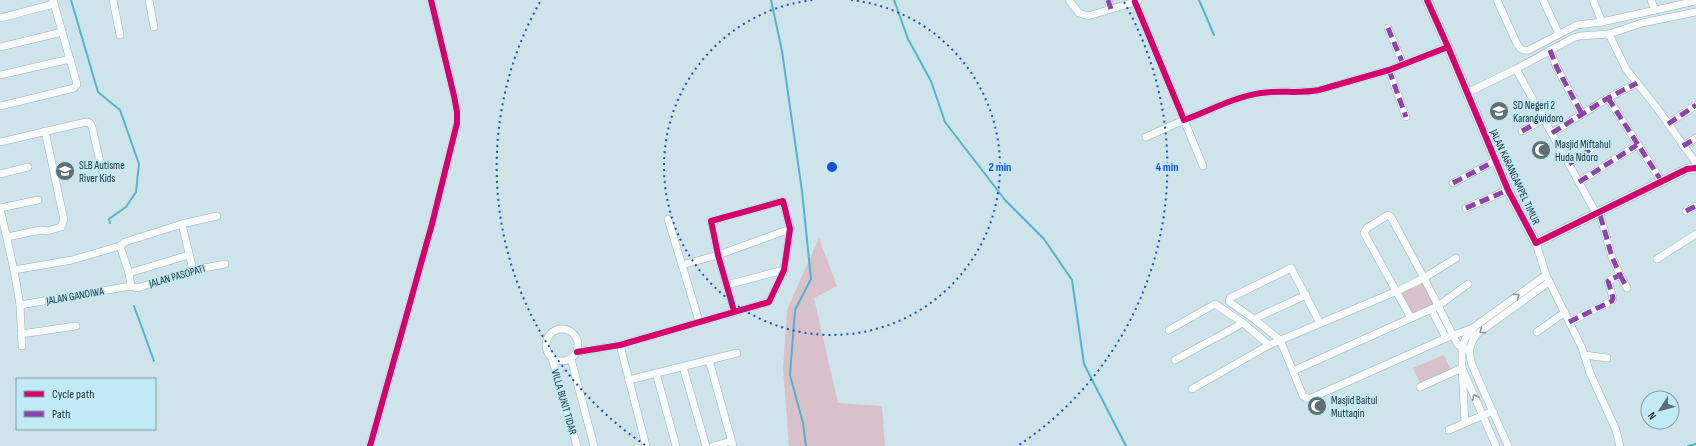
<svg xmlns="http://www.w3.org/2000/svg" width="1696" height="446" font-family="'Sofia Sans Condensed',sans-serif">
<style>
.green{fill:#d8c1cb}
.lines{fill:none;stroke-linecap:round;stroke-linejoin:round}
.stream{stroke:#54b4ca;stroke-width:2}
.minor-casing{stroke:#a0b1b5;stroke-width:8}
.tertiary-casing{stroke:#a0b1b5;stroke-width:10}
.minor{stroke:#f8fbfc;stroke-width:7}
.tertiary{stroke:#f8fbfc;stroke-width:9}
.quiet{stroke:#8e44ad;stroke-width:5;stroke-dasharray:10 5;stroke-linecap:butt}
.cycleway-casing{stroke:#c2eaf6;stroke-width:8}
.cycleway{stroke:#d6006c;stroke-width:6}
.oneway{stroke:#8d969a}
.ring{fill:none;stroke:#1d4ed8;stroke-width:2;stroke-dasharray:2 4}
.labels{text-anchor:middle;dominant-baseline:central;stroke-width:4;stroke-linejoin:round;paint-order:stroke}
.poi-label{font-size:11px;fill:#223237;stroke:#c2eaf6;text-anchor:start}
.street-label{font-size:11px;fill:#223237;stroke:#c2eaf6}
.centre{fill:#1d4ed8;stroke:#c2eaf6;stroke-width:2}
.ring-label{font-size:12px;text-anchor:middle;font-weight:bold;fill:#1d4ed8;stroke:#c2eaf6;stroke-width:4;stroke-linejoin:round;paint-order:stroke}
</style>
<rect width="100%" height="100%" fill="#cee4ea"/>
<g class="green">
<polygon points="819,238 837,286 814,298 838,403 882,406 885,446 789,446 783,369 787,310"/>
<polygon points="1424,283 1434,304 1412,314 1402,293"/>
<polygon points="1444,355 1451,370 1420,383 1413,368"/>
</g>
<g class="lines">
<g class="stream">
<polyline points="71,0 98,92 120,110 139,164 136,192 126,207 109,219 110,223"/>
<polyline points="771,0 782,51 802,191 811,279 795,310 790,375 803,423 806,446"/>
<polyline points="894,0 908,39 931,81 945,122 1005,200 1044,239 1072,280 1084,364 1126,446"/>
<polyline points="1199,0 1214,35"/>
<polyline points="134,306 154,361"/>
<polyline points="1688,446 1696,444"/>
</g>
<defs>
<g id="minor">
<polyline points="113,0 120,35"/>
<polyline points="149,0 154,27"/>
<polyline points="1069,0 1079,13 1088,16 1138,1"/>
<polyline points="1108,0 1111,9"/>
<path d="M1497,0L1517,44C1520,49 1522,51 1529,50L1577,25L1602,22L1696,1"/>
<polyline points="1543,0 1559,34"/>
<polyline points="1593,0 1602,22"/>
<polyline points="1651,0 1655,10"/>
<path d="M1135,2L1184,120C1209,111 1234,97 1261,93C1280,90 1300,94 1319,90L1389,70L1448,47"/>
<polyline points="0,18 54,4"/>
<polyline points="1388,28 1403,64"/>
<polyline points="1609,34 1626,69 1657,108 1696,163"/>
<polyline points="0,47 62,32"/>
<polyline points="1550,50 1557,68 1582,114"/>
<polyline points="1516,69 1596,213"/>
<polyline points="1389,70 1406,117"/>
<polyline points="0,75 70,59"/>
<polyline points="1467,93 1516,69 1573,38 1580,36 1609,34 1642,23 1696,12"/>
<polyline points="1608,98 1662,182"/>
<polyline points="0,106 74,88 77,84 53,0"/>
<polyline points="1668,124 1696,105"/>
<polyline points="1522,131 1544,119"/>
<polyline points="1552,133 1608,98 1637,83"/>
<polyline points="1146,137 1184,120 1203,166"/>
<polyline points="0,142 86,122 90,123 92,127 102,170"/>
<polyline points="1683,146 1696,138"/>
<polyline points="1569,164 1598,144"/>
<polyline points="0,174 28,167"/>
<polyline points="1579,182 1637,145"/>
<polyline points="1453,183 1495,161"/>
<polyline points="0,208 14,270 20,305 22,346"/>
<polyline points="0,208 38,200"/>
<polyline points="1466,208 1508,190"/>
<polyline points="1686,211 1696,206"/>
<polyline points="668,219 699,321"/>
<polyline points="182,224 193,270"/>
<polyline points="7,237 41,230 47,231 61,227 64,220 45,131"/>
<polyline points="1536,243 1546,275 1582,348 1590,373 1616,430 1620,446"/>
<polyline points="120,246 129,273 131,286"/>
<polyline points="1657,259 1696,234"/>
<polyline points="682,265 718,255 790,229"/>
<polyline points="14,270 72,260 120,246 125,242 182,224 217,216"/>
<polyline points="129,273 189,255"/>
<polyline points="1620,275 1627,288"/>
<polyline points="726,285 784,270"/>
<polyline points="131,286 137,288 193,270 225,264"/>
<polyline points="1306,295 1254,319 1280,340 1293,371 1438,306 1468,284"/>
<polyline points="20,305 131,286"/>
<polyline points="1431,309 1446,338"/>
<polyline points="1411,318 1364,233 1367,228 1388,215 1391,217 1424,278 1458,345 1469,351"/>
<polyline points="1254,319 1231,303 1229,301 1230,298 1291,268 1320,323"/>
<polyline points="1569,322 1612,301 1613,298 1608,281 1620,275 1612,257 1599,211"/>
<circle cx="562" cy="345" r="16"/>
<polyline points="1169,330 1215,304 1243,323 1269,345"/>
<polyline points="1537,332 1565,312"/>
<polyline points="21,334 76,326"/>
<polyline points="620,345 646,446"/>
<polyline points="577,352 620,345 769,302 784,270 790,229 783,201 711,221 718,255 734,311"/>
<polyline points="1584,355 1607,358"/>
<polyline points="552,358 577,446"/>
<polyline points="571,359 594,446"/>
<polyline points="709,360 733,446"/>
<polyline points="1175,360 1243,323"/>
<polyline points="683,367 706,446"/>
<polyline points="1293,371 1303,396 1309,399 1446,338 1473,328"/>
<polyline points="656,373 676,446"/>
<polyline points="629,380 737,353"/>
<polyline points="1420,387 1462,368 1465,423"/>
<polyline points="1192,389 1269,345 1397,291 1424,278 1456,258"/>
<polyline points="1449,430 1493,411"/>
<polyline points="370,446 432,224 457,123 457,112 454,96 431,0"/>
<polyline points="713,446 731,441"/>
<polyline points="1496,446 1462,368 1462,349 1465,339 1474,327 1546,275"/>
<path d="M1508,446L1472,365C1468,353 1469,344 1477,334L1549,282"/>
</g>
<polyline id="tertiary" points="1427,0 1448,47 1508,190 1536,243 1687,169 1696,168"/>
</defs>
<use href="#minor" class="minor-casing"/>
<use href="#tertiary" class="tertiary-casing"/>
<use href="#minor" class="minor"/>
<use href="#tertiary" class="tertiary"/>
<g class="quiet">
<polyline points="1108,0 1111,9"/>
<polyline points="1388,28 1403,64"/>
<polyline points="1550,50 1557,68 1582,114"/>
<polyline points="1389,70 1406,117"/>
<polyline points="1608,98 1662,182"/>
<polyline points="1668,124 1696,105"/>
<polyline points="1522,131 1544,119"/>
<polyline points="1552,133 1608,98 1637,83"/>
<polyline points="1683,146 1696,138"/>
<polyline points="1569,164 1598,144"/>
<polyline points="1579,182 1637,145"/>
<polyline points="1453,183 1495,161"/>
<polyline points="1466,208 1508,190"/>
<polyline points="1686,211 1696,206"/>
<polyline points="1620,275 1627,288"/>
<polyline points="1569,322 1612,301 1613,298 1608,281 1620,275 1612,257 1599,211"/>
</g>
<defs>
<g id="cycleway">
<polyline points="1427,0 1448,47 1508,190 1536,243 1687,169 1696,168"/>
<path d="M1135,2L1184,120C1209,111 1234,97 1261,93C1280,90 1300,94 1319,90L1389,70L1448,47"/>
<polyline points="577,352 620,345 769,302 784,270 790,229 783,201 711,221 718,255 734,311"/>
<polyline points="370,446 432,224 457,123 457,112 454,96 431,0"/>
</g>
</defs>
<use href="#cycleway" class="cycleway-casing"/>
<use href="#cycleway" class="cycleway"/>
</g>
<defs><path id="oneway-chevron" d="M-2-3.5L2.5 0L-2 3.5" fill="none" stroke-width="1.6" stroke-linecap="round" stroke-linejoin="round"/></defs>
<g class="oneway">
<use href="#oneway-chevron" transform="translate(1517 296) rotate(-36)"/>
<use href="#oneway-chevron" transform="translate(1482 331) rotate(143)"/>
<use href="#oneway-chevron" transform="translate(1475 397) rotate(-114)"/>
</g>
<g class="ring">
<path d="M851 0A168 168 0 1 1 813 0"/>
<path d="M645 445A335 335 0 0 1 540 2M1124 2A335 335 0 0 1 1019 445"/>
</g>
<defs>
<symbol id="school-disc" viewBox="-11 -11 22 22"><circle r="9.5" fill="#5e7076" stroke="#c2eaf6"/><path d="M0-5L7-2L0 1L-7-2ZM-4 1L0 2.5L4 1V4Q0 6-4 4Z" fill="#fff"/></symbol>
<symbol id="mosque-disc" viewBox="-11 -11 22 22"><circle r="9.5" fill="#5e7076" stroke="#c2eaf6"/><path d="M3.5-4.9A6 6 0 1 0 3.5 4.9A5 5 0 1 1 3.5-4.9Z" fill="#fff"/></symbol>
</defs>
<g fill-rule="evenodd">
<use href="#school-disc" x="1488" y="100" width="22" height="22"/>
<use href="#mosque-disc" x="1530" y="139" width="22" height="22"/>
<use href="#school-disc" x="54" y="160" width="22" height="22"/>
<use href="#mosque-disc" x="1306" y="395" width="22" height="22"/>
</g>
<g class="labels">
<g class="poi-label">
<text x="1513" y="105">SD Negeri 2<tspan x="1513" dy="13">Karangwidoro</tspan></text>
<text x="1555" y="144">Masjid Miftahul<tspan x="1555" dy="13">Huda Ndoro</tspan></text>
<text x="79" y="165">SLB Autisme<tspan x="79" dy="13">River Kids</tspan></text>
<text x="1331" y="400">Masjid Baitul<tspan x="1331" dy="13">Muttaqin</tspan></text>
</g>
<g class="street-label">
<text transform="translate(1515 177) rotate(65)">JALAN KARANGAMPEL TIMUR</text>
<text transform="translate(177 276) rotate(-16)">JALAN PASOPATI</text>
<text transform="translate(75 296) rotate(-10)">JALAN GANDIWA</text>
<text transform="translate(564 402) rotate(74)">VILLA BUKIT TIDAR</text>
</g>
</g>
<circle cx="832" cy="167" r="6" class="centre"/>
<g class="ring-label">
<text x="1000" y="171">2 min</text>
<text x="1167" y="171">4 min</text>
</g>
<rect x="16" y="378" width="140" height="52" fill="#c2eaf6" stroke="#82a0aa"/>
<rect x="24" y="391" width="20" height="6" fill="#d6006c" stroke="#82a0aa"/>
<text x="52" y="398" font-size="12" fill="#223237">Cycle path</text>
<rect x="24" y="411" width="20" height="6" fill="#8e44ad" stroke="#82a0aa"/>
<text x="52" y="418" font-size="12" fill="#223237">Path</text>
<g transform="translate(1660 410) rotate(234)"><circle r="19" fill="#c2eaf6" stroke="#82a0aa"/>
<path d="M0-3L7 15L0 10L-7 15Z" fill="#5e7076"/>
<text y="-6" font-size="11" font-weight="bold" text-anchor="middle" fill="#223237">N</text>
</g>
</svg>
